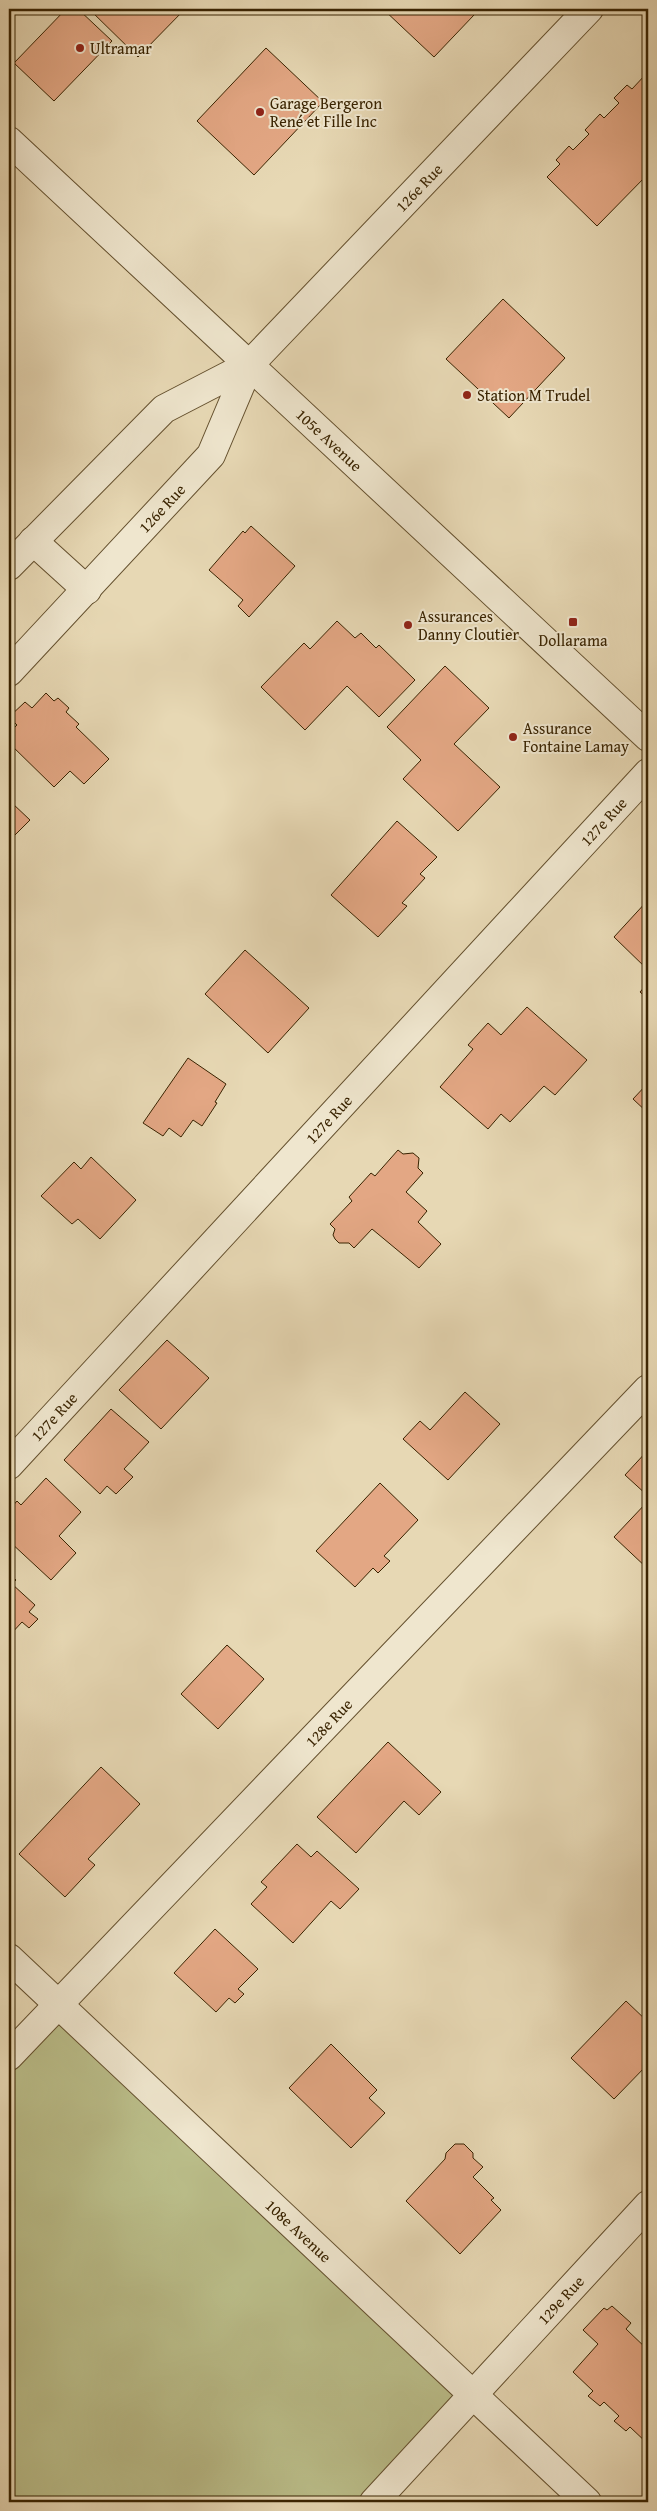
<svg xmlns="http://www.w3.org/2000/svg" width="657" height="2511" font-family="'Gentium Book Plus',serif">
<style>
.green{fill:#babd89;stroke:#7a7045}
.building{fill:#e3a784;stroke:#392301}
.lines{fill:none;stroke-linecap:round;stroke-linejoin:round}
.minor-casing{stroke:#64502e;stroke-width:30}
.minor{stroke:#efe6ce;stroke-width:28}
.poi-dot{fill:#8f2418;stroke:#efe6ce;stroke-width:2}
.labels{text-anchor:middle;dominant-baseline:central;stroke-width:4;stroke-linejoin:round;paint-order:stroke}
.poi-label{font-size:16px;fill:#392301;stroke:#efe6ce;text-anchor:start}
.street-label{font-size:16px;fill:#392301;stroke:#efe6ce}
</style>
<rect width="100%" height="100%" fill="#e7d8b4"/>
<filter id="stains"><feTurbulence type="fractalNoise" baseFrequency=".004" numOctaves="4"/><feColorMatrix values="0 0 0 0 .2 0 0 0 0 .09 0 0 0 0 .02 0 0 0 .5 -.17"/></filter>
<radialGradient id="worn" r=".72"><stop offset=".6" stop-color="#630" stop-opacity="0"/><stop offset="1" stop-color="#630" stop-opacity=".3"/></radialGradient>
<polygon class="green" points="58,2004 474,2395 374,2502 9,2502 9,2056"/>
<g class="building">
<polygon points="66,9 78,9 112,41 54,101 14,63"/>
<polygon points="89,9 185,9 138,57"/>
<polygon points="383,9 468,9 474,15 434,57"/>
<polygon points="266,48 323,102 254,175 197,121"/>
<polygon points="646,74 648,76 648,174 597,226 547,177 560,164 556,160 569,146 573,150 589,134 585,130 600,114 604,118 619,103 614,98 627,85 632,89"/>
<polygon points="503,299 565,358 509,418 446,359"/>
<polygon points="251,526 295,566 249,617 238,606 243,600 209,570 243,531 245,533"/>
<polygon points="337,621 355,638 361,633 376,648 379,645 415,680 379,717 347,686 305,730 261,687 304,643 310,649"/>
<polygon points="445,666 489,708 454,744 500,787 458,831 403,779 421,760 387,727"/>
<polygon points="46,693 54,701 58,698 69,708 66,712 79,724 76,727 109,759 84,784 70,771 54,787 9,743 9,733 17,725 9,717 25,702 32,708"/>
<polygon points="9,794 15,801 12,803 30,820 9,841"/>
<polygon points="397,821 437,857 420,874 425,878 402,903 407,906 378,937 331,895"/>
<polygon points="648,900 648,970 614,937"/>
<polygon points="245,950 309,1008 268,1053 205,994"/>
<polygon points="648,983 648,999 640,992"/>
<polygon points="527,1007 587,1060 555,1095 544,1086 510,1122 501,1114 488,1129 440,1087 473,1049 468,1045 488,1023 501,1035"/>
<polygon points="188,1058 226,1084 215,1102 217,1103 202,1126 193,1120 181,1137 169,1128 163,1136 143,1123"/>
<polygon points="648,1083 648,1113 633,1099"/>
<polygon points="398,1150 403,1154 413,1153 419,1158 418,1168 423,1173 406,1192 427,1211 418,1222 441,1244 419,1268 372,1229 354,1248 349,1243 339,1243 335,1239 333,1235 335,1229 330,1224 352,1201 349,1197 371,1173 375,1176"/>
<polygon points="91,1157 136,1200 100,1239 78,1219 72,1224 41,1196 74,1162 81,1169"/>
<polygon points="167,1340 209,1378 161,1429 119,1390"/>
<polygon points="465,1392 500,1424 448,1480 403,1439 420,1421 430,1430"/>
<polygon points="111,1409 149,1442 124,1469 133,1477 116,1494 107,1486 100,1494 64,1460"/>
<polygon points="648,1450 648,1496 625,1475"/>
<polygon points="46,1478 81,1512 59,1536 76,1553 51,1580 9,1541 9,1510 17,1501 21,1505"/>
<polygon points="380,1483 418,1520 384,1556 390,1561 378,1573 373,1568 355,1587 316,1551"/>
<polygon points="648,1501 648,1569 614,1537"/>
<polygon points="9,1573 16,1580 12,1584 35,1605 29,1612 38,1619 29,1628 22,1622 9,1636"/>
<polygon points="227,1645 264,1679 218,1729 181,1694"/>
<polygon points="388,1742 441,1792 419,1815 404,1801 356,1853 317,1817"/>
<polygon points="101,1767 140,1804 88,1859 95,1865 65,1897 19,1854"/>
<polygon points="297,1844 311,1857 317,1851 359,1889 340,1909 331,1901 293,1943 251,1904 267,1887 261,1882"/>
<polygon points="215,1929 258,1969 238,1989 244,1994 235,2003 229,1998 216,2012 174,1973"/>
<polygon points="626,2001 648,2022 648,2064 614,2099 571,2058"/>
<polygon points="331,2044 377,2090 369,2098 385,2113 351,2148 289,2088"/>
<polygon points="455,2144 464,2144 473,2153 473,2158 483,2167 473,2177 494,2198 491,2200 501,2210 460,2254 406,2201 445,2159 446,2153"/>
<polygon points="612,2306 631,2323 626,2329 648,2350 648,2444 630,2427 626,2431 614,2421 619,2416 604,2402 600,2406 588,2396 593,2391 573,2372 598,2344 583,2330 604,2308 607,2310"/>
</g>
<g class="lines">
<defs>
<g id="minor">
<path id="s1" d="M9,141L648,737"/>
<polyline points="33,541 87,590"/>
<path id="s2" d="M9,566L164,409L249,365L589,9"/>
<path id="s3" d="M9,672L211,455L249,365"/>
<path id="s4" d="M9,1465L648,773"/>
<path id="s5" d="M9,1958L587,2502"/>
<path id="s6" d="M9,2056L648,1389"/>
<path id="s7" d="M374,2502L648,2205"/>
</g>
</defs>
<use href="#minor" class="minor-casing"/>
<use href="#minor" class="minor"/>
</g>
<g class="poi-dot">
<circle cx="80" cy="48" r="5"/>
<circle cx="260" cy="112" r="5"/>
<circle cx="467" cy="395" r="5"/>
<rect x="568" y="617" width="10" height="10" rx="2.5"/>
<circle cx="408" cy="625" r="5"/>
<circle cx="513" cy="737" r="5"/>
</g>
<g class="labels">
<g class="poi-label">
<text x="90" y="48">Ultramar</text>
<text x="270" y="103">Garage Bergeron<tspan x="270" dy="18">René et Fille Inc</tspan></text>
<text x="477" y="395">Station M Trudel</text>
<text x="418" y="616">Assurances<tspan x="418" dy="18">Danny Cloutier</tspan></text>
<text x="573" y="640" text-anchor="middle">Dollarama</text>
<text x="523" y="728">Assurance<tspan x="523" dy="18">Fontaine Lamay</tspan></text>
</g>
<g class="street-label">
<text stroke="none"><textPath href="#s2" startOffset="562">126e Rue</textPath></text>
<text stroke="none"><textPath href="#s1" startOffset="438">105e Avenue</textPath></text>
<text stroke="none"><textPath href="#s3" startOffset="224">126e Rue</textPath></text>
<text stroke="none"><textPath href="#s4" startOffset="876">127e Rue</textPath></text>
<text stroke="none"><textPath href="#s4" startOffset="471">127e Rue</textPath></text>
<text stroke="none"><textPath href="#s4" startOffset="66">127e Rue</textPath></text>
<text stroke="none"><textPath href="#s6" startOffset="462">128e Rue</textPath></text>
<text stroke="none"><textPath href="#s5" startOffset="398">108e Avenue</textPath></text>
<text stroke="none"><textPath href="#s7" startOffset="275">129e Rue</textPath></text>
</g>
</g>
<rect width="657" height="2511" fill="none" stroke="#e7d8b4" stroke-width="30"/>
<rect x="10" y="10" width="637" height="2491" fill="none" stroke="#392301" stroke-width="2.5"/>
<rect x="15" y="15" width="627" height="2481" fill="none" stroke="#392301"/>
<rect width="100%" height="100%" filter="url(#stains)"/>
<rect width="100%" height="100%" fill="url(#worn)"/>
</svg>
